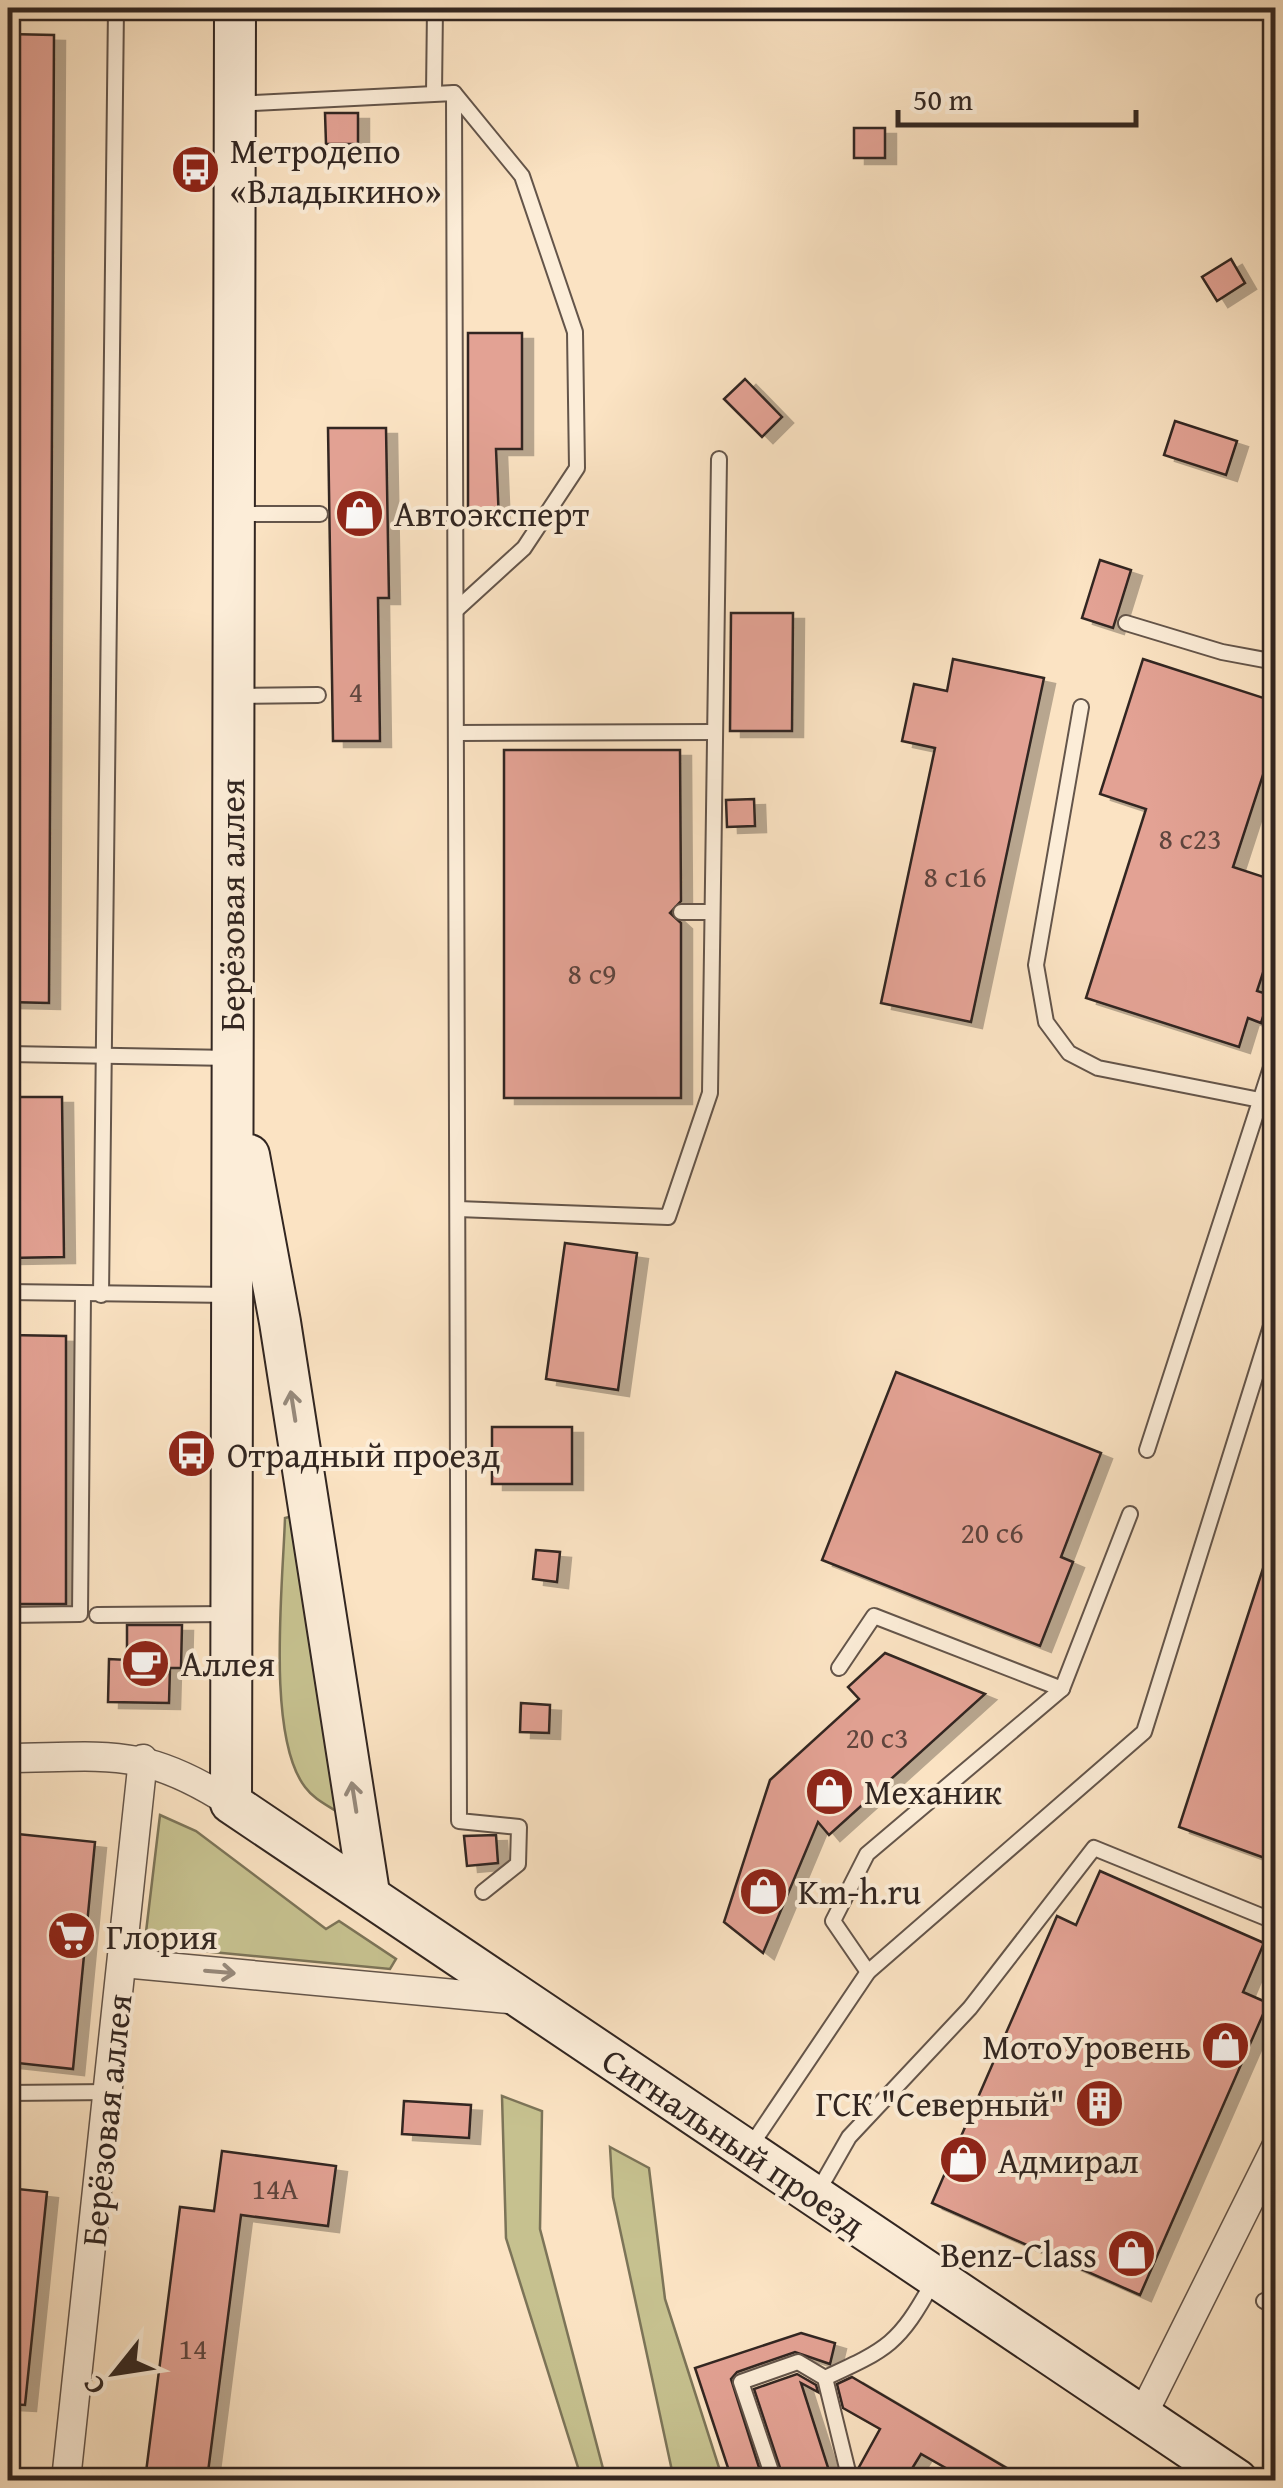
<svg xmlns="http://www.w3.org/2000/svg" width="1283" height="2488" font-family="'Gentium Book Plus',serif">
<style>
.green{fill:#c6c18f;stroke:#7c7458;stroke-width:2.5}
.building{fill:#e3a294;stroke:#322621;stroke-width:2.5;filter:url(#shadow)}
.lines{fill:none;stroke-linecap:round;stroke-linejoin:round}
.service-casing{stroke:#64554a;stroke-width:18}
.minor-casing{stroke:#64554a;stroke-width:31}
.secondary-casing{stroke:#322621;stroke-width:44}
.service{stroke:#fcedd8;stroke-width:14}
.minor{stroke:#fcedd8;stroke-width:28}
.secondary{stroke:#fcedd8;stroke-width:40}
.oneway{stroke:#978a7c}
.labels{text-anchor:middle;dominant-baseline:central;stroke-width:8;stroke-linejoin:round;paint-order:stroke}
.number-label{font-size:30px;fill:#5e453e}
.poi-label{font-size:35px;fill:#322621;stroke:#fcedd8;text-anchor:start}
.street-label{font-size:35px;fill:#322621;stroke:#fcedd8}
</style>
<defs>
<filter id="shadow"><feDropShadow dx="11" dy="6" stdDeviation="0" flood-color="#0004"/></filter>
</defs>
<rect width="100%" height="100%" fill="#fbe3c3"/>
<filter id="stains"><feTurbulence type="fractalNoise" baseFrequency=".002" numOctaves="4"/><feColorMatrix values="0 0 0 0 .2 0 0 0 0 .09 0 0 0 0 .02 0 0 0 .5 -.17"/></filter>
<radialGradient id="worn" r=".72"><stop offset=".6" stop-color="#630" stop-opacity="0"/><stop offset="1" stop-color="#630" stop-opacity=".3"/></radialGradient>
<g class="green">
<path d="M293,1516L336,1811C325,1804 313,1798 305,1787C266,1736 283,1583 285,1518Z"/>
<polygon points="160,1815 196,1831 326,1929 339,1921 396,1959 390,1969 160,1947 146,1932"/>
<polygon points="502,2096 542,2111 540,2229 606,2480 582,2480 506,2238"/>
<polygon points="610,2147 649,2168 665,2299 723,2480 674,2480 613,2197"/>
</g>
<g class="building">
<polygon points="8,34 54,35 49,1003 8,1002"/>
<polygon points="325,113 358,113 358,144 326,144"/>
<rect x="854" y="128" width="31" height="30"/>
<polygon points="1231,259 1245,283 1217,301 1202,277"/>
<polygon points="468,333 522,333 522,449 496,449 499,521 468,522"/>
<polygon points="745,379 782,417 762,437 724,399"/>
<polygon points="1175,421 1237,441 1226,475 1164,455"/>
<polygon points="328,428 386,428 389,598 378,598 380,741 333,741"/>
<polygon points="1100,560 1131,570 1113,628 1082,618"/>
<polygon points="731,613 793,613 792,731 730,731"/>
<polygon points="953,659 1044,678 971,1022 881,1003 935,748 902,741 914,684 947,691"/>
<polygon points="1143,659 1276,702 1276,735 1233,867 1276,881 1276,933 1257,991 1270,995 1261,1023 1248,1018 1239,1047 1086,998 1146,809 1100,794"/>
<polygon points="504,750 680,750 681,901 670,913 681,923 681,1098 504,1098"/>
<polygon points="754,799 755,826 727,827 726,800"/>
<polygon points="8,1097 62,1097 64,1257 8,1258"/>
<polygon points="565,1243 637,1253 618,1390 546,1379"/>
<polygon points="8,1335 66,1336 66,1604 8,1604"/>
<polygon points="896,1372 1101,1453 1061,1557 1073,1562 1040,1646 822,1560"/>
<rect x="492" y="1427" width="80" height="57"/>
<polygon points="1270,1547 1276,1548 1276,1862 1179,1827"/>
<polygon points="536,1550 560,1552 557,1582 533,1579"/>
<polygon points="127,1625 182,1625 181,1668 170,1668 169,1703 108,1702 109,1659 127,1660"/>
<polygon points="885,1653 985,1694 829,1835 818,1822 763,1953 724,1922 770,1780 859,1699 848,1687"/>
<polygon points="521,1703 550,1705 549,1733 520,1732"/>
<polygon points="8,1833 95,1842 73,2069 8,2062 12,1909 8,1909"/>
<polygon points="496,1835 498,1863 467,1866 464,1836"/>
<polygon points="1100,1871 1264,1943 1243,1992 1268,2003 1140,2295 932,2203 1057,1916 1076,1925"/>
<polygon points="404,2101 471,2105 469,2138 402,2134"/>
<polygon points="222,2151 336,2166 328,2226 241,2215 207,2480 145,2480 180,2207 214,2211"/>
<polygon points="8,2188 47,2192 25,2405 8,2404"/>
<polygon points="801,2333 835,2343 830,2364 795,2352 737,2372 731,2379 763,2480 732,2480 695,2368"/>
<polygon points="797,2374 816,2385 818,2392 801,2383 832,2480 784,2480 754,2389"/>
<polygon points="852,2377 1027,2480 967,2480 921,2454 905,2480 860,2480 858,2469 880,2429 843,2408 837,2384"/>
</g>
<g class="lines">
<defs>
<g id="service">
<polyline points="8,9 21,8"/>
<polyline points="434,93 435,8"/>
<polyline points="454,93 522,176 575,332 577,468 524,548 456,610"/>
<polyline points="236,104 454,93 459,1821 519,1827 518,1864 483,1892"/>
<polyline points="239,514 320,514"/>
<polyline points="1126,623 1222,652 1276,662"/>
<polyline points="238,696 318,695"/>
<polyline points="1081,707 1036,965 1046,1022 1069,1053 1098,1068 1260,1100"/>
<polyline points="456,733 715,732"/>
<polyline points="681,912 712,912"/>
<polyline points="8,1054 231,1058"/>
<polyline points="458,1209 668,1217 710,1093 719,459"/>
<polyline points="8,1292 230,1295"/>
<polyline points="101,1295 116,8"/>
<polyline points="1147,1450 1276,1052"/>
<polyline points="8,1615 80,1614 83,1294"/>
<polyline points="97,1615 230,1614"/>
<polyline points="839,1668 874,1616 1062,1689"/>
<polyline points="868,1972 833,1921 867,1854 1062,1689 1130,1514"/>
<polyline points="8,2093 109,2092"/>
<polyline points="750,2147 868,1972 1144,1732 1276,1310"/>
<polyline points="817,2193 849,2137 970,2008 1094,1848 1276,1922"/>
<polyline points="1264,2301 1276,2307"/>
<path d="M825,2378C888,2349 899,2344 933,2282"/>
<polyline points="774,2480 741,2382 798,2362 825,2378 850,2480"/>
</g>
<g id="minor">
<path d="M8,1758C107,1757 143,1746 231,1803"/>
<polyline points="123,1963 519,2000"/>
<polyline points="1142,2416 1276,2147"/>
<polyline points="66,2480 143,1759"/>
</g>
<g id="secondary">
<polyline points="235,8 231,1803 1237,2480"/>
<polyline points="249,1155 280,1322 369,1893"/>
</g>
</defs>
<use href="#service" class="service-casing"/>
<use href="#minor" class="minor-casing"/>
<use href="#secondary" class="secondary-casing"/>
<use href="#service" class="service"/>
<use href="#minor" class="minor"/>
<use href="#secondary" class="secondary"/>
</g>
<defs><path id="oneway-shaft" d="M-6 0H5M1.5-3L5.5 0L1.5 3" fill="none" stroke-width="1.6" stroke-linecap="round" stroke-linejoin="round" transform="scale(2.5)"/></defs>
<g class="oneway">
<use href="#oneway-shaft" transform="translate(293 1406) rotate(-99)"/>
<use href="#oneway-shaft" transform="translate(354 1797) rotate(-99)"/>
<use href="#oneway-shaft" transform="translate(220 1972) rotate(5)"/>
</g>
<defs>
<symbol id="bus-disc" viewBox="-11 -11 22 22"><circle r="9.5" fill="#8f2418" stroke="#fcedd8"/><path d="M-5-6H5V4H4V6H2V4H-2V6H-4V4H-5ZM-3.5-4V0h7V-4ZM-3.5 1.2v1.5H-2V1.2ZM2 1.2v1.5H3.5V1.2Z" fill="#fff"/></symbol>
<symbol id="shop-disc" viewBox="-11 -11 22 22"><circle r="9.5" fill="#8f2418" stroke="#fcedd8"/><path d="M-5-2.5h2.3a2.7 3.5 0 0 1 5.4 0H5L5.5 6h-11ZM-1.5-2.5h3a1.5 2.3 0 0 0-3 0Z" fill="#fff"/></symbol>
<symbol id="cafe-disc" viewBox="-11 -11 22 22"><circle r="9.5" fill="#8f2418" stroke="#fcedd8"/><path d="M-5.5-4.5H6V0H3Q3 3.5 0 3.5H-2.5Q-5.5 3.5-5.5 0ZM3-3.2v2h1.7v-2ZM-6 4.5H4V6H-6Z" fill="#fff"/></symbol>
<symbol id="supermarket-disc" viewBox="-11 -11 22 22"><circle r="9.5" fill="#8f2418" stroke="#fcedd8"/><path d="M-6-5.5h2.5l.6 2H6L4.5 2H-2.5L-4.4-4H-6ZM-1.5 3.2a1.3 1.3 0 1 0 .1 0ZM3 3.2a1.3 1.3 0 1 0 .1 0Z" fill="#fff"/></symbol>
<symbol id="building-disc" viewBox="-11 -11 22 22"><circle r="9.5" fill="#8f2418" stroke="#fcedd8"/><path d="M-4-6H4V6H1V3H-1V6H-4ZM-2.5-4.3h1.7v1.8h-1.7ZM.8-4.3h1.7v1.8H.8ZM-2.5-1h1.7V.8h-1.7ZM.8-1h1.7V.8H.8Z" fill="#fff"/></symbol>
</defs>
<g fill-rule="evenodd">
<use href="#bus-disc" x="168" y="142" width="55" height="55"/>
<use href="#shop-disc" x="332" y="486" width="55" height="55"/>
<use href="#bus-disc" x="164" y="1426" width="55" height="55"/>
<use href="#cafe-disc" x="118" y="1636" width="55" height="55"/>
<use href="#shop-disc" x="802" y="1764" width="55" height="55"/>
<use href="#shop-disc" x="736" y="1864" width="55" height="55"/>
<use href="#supermarket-disc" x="44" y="1908" width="55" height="55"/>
<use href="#shop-disc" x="1198" y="2018" width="55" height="55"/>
<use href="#building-disc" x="1072" y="2076" width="55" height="55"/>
<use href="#shop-disc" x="936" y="2132" width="55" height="55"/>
<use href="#shop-disc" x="1104" y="2226" width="55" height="55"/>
</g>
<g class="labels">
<g class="number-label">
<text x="356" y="691">4</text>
<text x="1190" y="838">8 с23</text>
<text x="955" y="876">8 с16</text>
<text x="592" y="973">8 с9</text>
<text x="992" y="1532">20 с6</text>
<text x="877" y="1737">20 с3</text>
<text x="275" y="2188">14А</text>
<text x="193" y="2348">14</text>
</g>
<g class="poi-label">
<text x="230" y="150">Метродепо<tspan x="230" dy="40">«Владыкино»</tspan></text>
<text x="394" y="513">Автоэксперт</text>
<text x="227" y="1454">Отрадный проезд</text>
<text x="181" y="1663">Аллея</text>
<text x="864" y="1791">Механик</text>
<text x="798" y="1891">Km-h.ru</text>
<text x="106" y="1936">Глория</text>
<text x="1191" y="2046" text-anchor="end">МотоУровень</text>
<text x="1065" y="2103" text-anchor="end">ГСК "Северный"</text>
<text x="998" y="2160">Адмирал</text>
<text x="1097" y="2254" text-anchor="end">Benz-Class</text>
</g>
<g class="street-label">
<text transform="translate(231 905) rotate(-90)">Берёзовая аллея</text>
<text transform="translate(106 2120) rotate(-84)">Берёзовая аллея</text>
<text transform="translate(734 2142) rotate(34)">Сигнальный проезд</text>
</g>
</g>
<rect width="1283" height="2488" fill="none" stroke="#fbe3c3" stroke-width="40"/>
<rect x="10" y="10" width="1263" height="2468" fill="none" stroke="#322621" stroke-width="5"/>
<rect x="20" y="20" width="1243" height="2448" fill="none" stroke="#322621" stroke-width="2.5"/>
<g transform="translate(115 2373) rotate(240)" stroke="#fcedd8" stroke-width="8" paint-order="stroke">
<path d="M0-8L18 38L0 25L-18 38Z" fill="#322621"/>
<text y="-15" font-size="28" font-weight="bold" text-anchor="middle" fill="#322621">С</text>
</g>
<path d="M898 110v15h238v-15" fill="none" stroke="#322621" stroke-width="5"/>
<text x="913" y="110" font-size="30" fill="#322621" stroke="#fcedd8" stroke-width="8" paint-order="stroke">50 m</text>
<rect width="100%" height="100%" filter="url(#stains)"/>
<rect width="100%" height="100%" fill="url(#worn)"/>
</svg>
